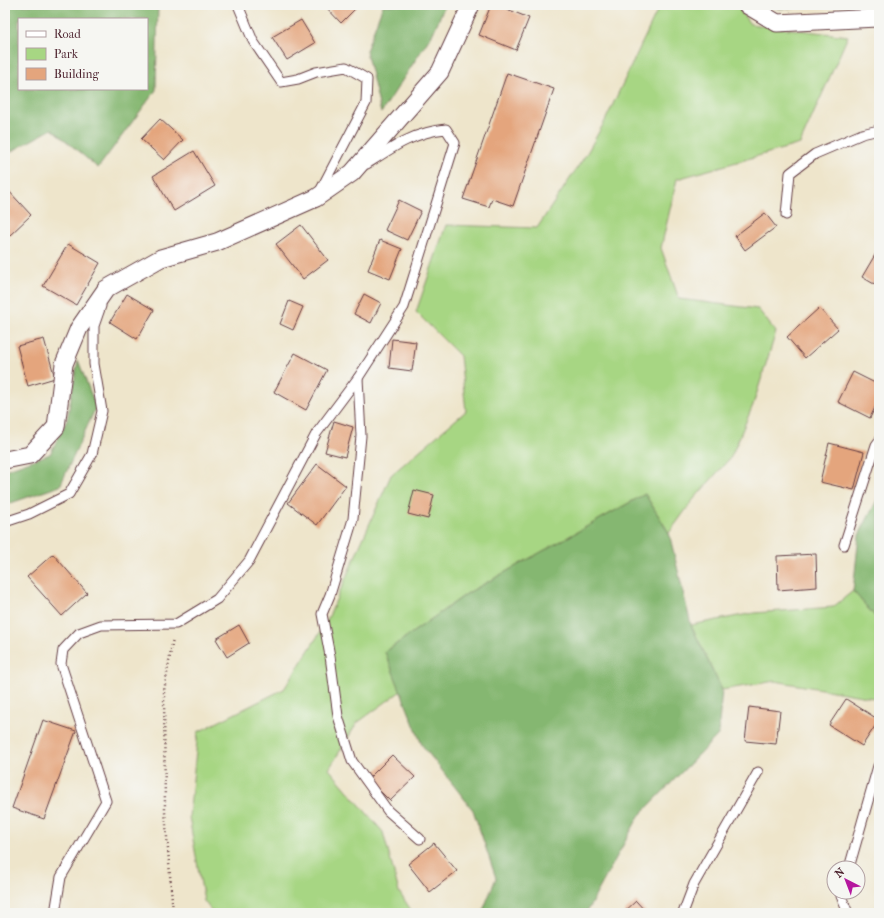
<svg xmlns="http://www.w3.org/2000/svg" width="884" height="918" font-family="'IM FELL French Canon',serif">
<style>
.green{fill:#a7d683;stroke:#787a57}
.forest{fill:#85b771;stroke:#686b4e;fill-rule:evenodd}
.building{fill:#e4a57d}
.lines{fill:none;stroke-linecap:round;stroke-linejoin:round}
.lane-casing{stroke:#633d43;stroke-width:11}
.street-casing{stroke:#633d43;stroke-width:19}
.path{stroke:#633d43;stroke-width:2.5;stroke-dasharray:1 3;stroke-linecap:butt}
.lane{stroke:#fff;stroke-width:9}
.street{stroke:#fff;stroke-width:17}
</style>
<rect width="100%" height="100%" fill="#f6f6f2"/>
<filter id="ink" filterUnits="userSpaceOnUse"><feTurbulence type="fractalNoise" baseFrequency=".025" numOctaves="2"/><feDisplacementMap in="SourceGraphic" scale="8" xChannelSelector="R" yChannelSelector="G"/><feConvolveMatrix kernelMatrix="1 2 1 2 8 2 1 2 1" color-interpolation-filters="sRGB"/></filter>
<filter id="wash" filterUnits="userSpaceOnUse"><feTurbulence type="fractalNoise" baseFrequency=".012" numOctaves="4" result="noise"/><feDisplacementMap in="SourceGraphic" scale="16" xChannelSelector="R" yChannelSelector="G"/><feGaussianBlur stdDeviation="0.9" result="paint"/><feColorMatrix in="noise" values="0 0 0 0 0 0 0 0 0 0 0 0 0 0 0 0 0 1.4 0 .05"/><feComposite in="paint" operator="in"/></filter>
<g filter="url(#wash)">
<rect width="100%" height="100%" fill="#eee5cb"/>
<g class="green">
<polygon points="660,5 736,5 750,24 848,36 800,144 677,179 661,248 679,299 758,309 776,332 753,405 731,457 693,500 669,533 645,494 468,593 385,652 401,691 357,723 329,769 383,832 399,892 413,913 213,913 204,901 189,817 198,732 284,689 326,623 391,475 466,411 460,356 416,312 446,225 537,228 587,153 605,121"/>
<polygon points="853,591 879,621 879,699 775,681 722,690 691,625 754,613 833,607"/>
</g>
<g class="forest">
<path d="M5,5H158L156,90L98,168L52,129L5,155ZM19,19H147V89H19Z"/>
<polygon points="383,5 445,5 433,33 381,113 366,51"/>
<polygon points="772,5 824,5 779,9"/>
<polygon points="78,360 96,407 60,486 5,505 5,470 50,454 67,420"/>
<polygon points="645,494 669,533 691,625 722,690 718,735 639,816 586,913 482,913 496,878 473,810 422,745 385,652 468,593"/>
<polygon points="879,496 879,621 853,591 859,535"/>
</g>
<g id="blocks">
<g class="building">
<polygon points="324,5 359,5 341,23"/>
<polygon points="491,5 497,5 529,18 516,50 479,35"/>
<polygon points="301,20 315,43 287,60 272,37"/>
<polygon points="507,73 554,89 513,206 492,199 489,207 463,199"/>
<polygon points="160,119 183,140 164,160 141,139"/>
<polygon points="194,151 215,186 174,211 153,176"/>
<polygon points="7,189 31,215 8,237 5,233 5,191"/>
<polygon points="399,200 421,211 407,240 385,230"/>
<polygon points="765,213 776,227 745,250 735,236"/>
<polygon points="301,225 328,260 303,279 276,244"/>
<polygon points="380,240 402,249 390,279 368,270"/>
<polygon points="68,244 100,263 76,305 43,286"/>
<polygon points="879,248 879,275 874,284 862,277"/>
<polygon points="127,294 154,310 137,339 110,322"/>
<polygon points="364,294 381,303 371,323 354,314"/>
<polygon points="289,301 303,307 293,330 280,324"/>
<polygon points="819,308 838,329 805,358 787,337"/>
<polygon points="44,339 55,378 28,386 17,346"/>
<polygon points="392,339 416,342 412,371 389,368"/>
<polygon points="295,353 327,370 306,410 274,392"/>
<polygon points="853,372 879,385 879,399 870,418 838,402"/>
<polygon points="334,421 353,427 345,457 325,452"/>
<polygon points="829,443 864,452 854,490 820,482"/>
<polygon points="317,464 346,486 317,525 288,503"/>
<polygon points="414,490 434,495 428,519 408,514"/>
<polygon points="53,554 87,593 62,616 27,577"/>
<polygon points="816,554 817,587 778,590 777,556"/>
<polygon points="239,625 249,643 227,657 216,639"/>
<polygon points="846,699 879,720 862,746 829,725"/>
<polygon points="749,707 780,711 776,744 745,741"/>
<polygon points="43,720 76,731 44,819 12,808"/>
<polygon points="392,755 415,777 390,801 368,779"/>
<polygon points="434,843 457,871 430,892 408,864"/>
<polygon points="636,901 647,913 623,913"/>
</g>
</g>
</g>
<g filter="url(#ink)">
<use href="#blocks" fill-opacity="0" stroke="#633d43" stroke-width="1"/>
<g class="lines">
<defs>
<g id="lane">
<polyline points="238,5 253,41 281,82 298,79 316,72 346,67 367,79 366,103 320,191"/>
<polyline points="786,215 790,173 815,154 862,134 879,130"/>
<polyline points="358,378 361,436 353,519 330,595 322,614 330,656 338,716 352,761 388,811 420,839"/>
<polyline points="5,522 29,514 69,494 92,454 102,411 94,364 94,326 101,306"/>
<polyline points="844,545 876,445 879,441"/>
<polyline points="849,868 878,766"/>
<polyline points="842,892 841,896 848,913"/>
<path d="M55,913L61,877L106,801L61,664L63,650L79,633L101,625L176,624L217,599L249,561L316,434L358,378L404,307L455,143L446,129C414,132 393,147 367,164"/>
<polyline points="683,913 694,884 758,772"/>
</g>
<g id="street">
<polyline points="747,5 777,23 877,18 879,19"/>
<polyline points="5,460 30,455 56,427 64,364 79,328 106,289 161,258 217,242 316,198 352,173 440,72 471,5"/>
</g>
</defs>
<use href="#lane" class="lane-casing"/>
<use href="#street" class="street-casing"/>
<polyline class="path" points="173,913 165,812 164,691 173,638"/>
<use href="#lane" class="lane"/>
<use href="#street" class="street"/>
</g>
</g>
<rect width="884" height="918" fill="none" stroke="#f6f6f2" stroke-width="20"/>
<rect x="18" y="18" width="130" height="72" fill="#f6f6f2" stroke="#b1a0a2"/>
<rect x="26" y="31" width="20" height="6" fill="#ffffff" stroke="#b1a0a2"/>
<text x="54" y="38" font-size="12" fill="#4a1f2b">Road</text>
<rect x="26" y="48" width="20" height="12" fill="#a7d683" stroke="#b1a0a2"/>
<text x="54" y="58" font-size="12" fill="#4a1f2b">Park</text>
<rect x="26" y="68" width="20" height="12" fill="#e4a57d" stroke="#b1a0a2"/>
<text x="54" y="78" font-size="12" fill="#4a1f2b">Building</text>
<g transform="translate(846 880) rotate(318)"><circle r="19" fill="#f6f6f2" stroke="#b1a0a2"/>
<path d="M0-3L7 15L0 10L-7 15Z" fill="#b5179e"/>
<text y="-6" font-size="11" font-weight="bold" text-anchor="middle" fill="#4a1f2b">N</text>
</g>
</svg>
